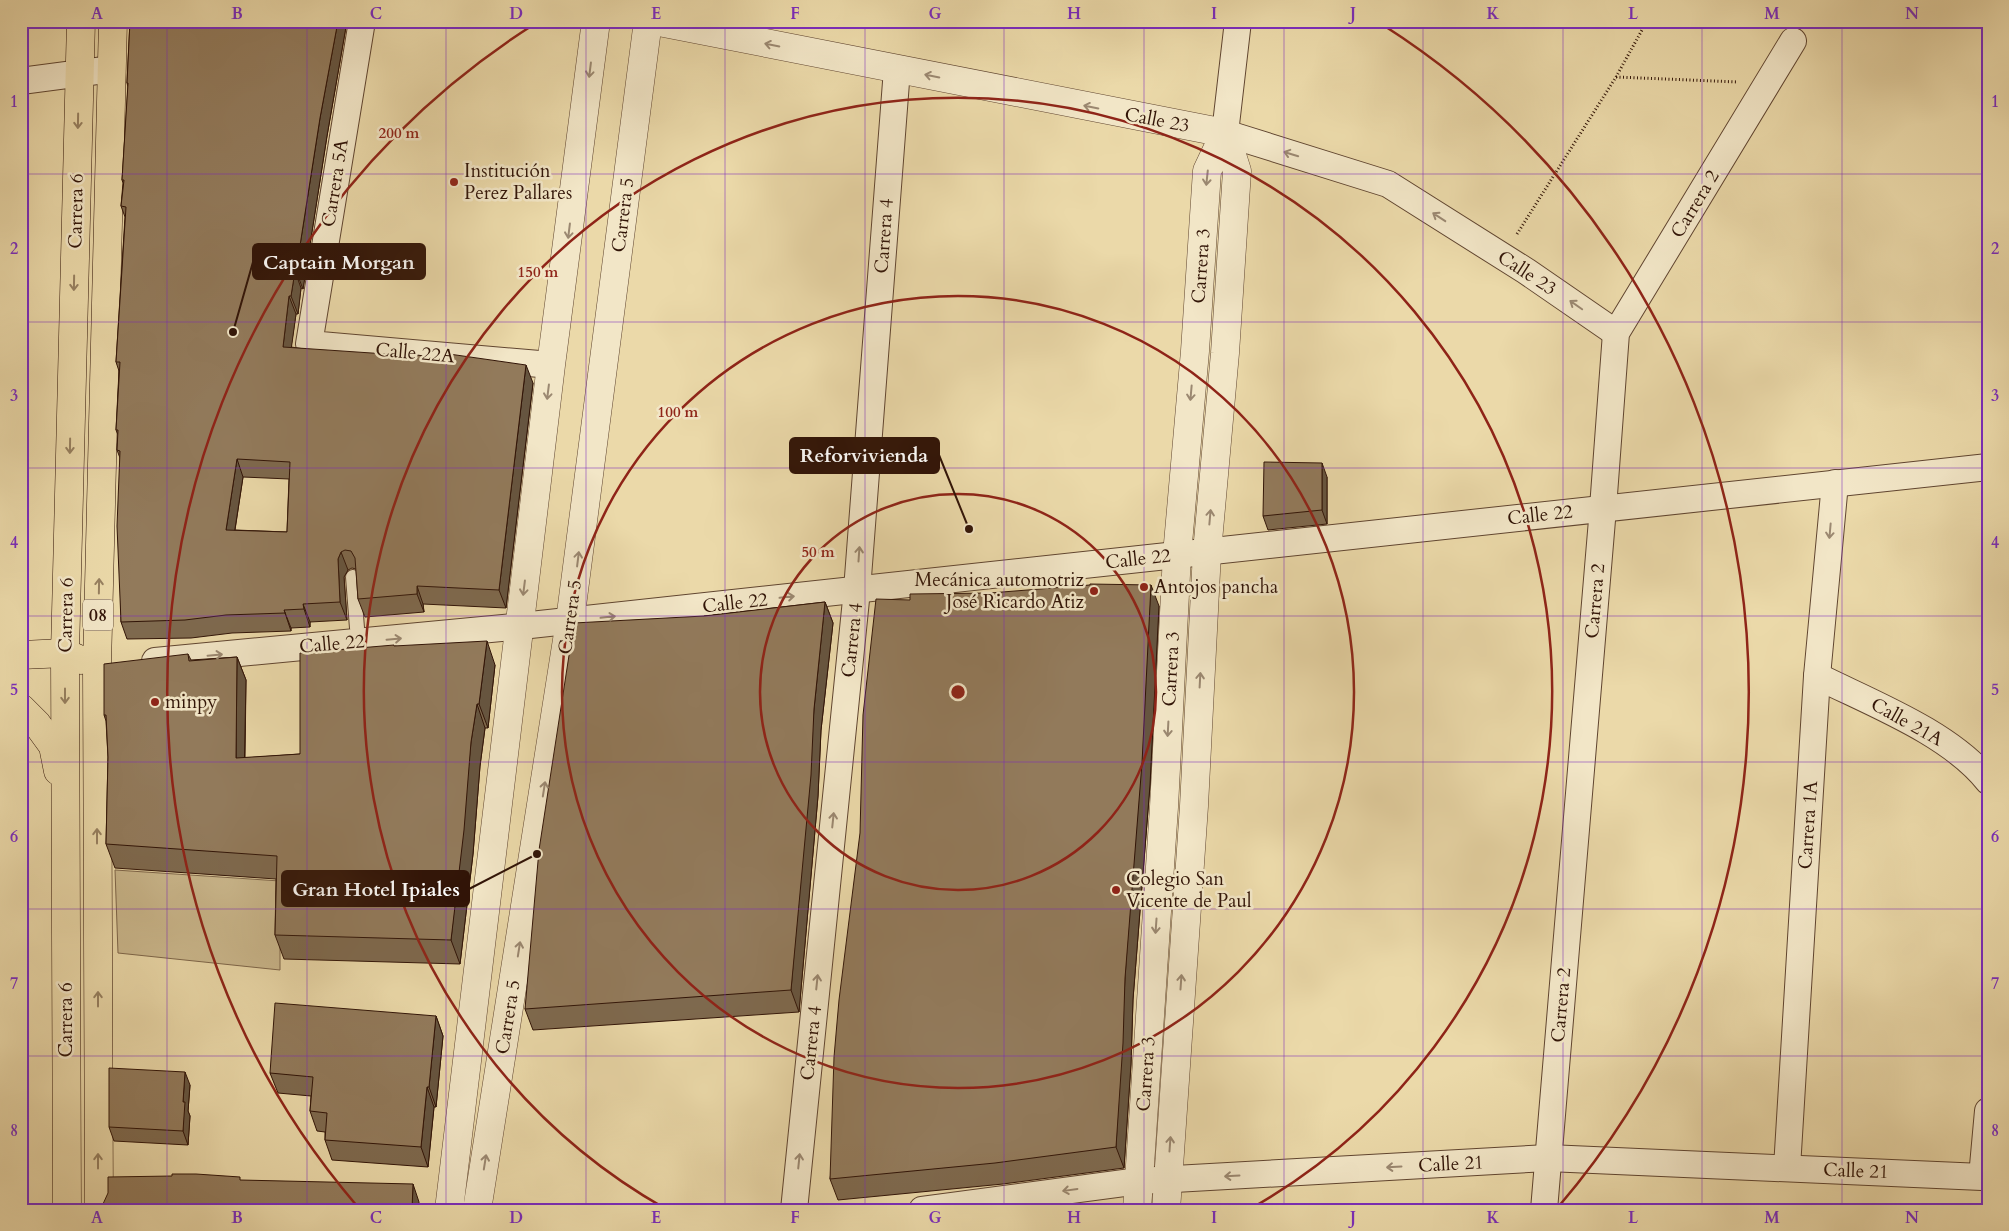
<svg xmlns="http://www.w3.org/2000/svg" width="2009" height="1231" font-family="Cardo,serif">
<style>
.green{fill:#cbb88d;stroke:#7e664a}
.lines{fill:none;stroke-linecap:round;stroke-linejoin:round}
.service-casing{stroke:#604530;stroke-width:16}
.minor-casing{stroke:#604530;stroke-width:28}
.tertiary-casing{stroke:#604530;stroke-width:29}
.primary-casing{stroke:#311407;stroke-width:29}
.path{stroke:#311407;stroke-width:3;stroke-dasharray:1 2.5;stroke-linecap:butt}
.service{stroke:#f2e6c7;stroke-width:14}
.minor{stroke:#f2e6c7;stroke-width:26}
.tertiary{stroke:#f2e6c7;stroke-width:28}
.primary{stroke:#ebd9a9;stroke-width:28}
.wall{fill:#7e694e;stroke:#311407;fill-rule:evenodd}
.shaded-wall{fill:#665540;stroke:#311407}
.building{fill:#927a5b;stroke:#311407;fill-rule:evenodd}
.oneway{stroke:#9b8871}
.oneway2{stroke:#978060}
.grid{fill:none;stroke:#7b2cbf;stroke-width:1;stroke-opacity:0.55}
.ring{fill:none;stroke:#8f2418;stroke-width:2.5}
.poi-dot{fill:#8f2418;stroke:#f2e6c7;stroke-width:2}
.labels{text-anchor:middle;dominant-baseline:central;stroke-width:5;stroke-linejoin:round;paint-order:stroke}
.shield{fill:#f2e6c7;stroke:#6b5341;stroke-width:1}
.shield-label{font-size:18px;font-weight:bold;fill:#311407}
.street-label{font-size:19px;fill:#311407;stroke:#f2e6c7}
.poi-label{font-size:19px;fill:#311407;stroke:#f2e6c7;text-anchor:start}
.centre{fill:#8f2418;stroke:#f2e6c7;stroke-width:2.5}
.ring-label{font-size:15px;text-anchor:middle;font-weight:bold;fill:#8f2418;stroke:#f2e6c7;stroke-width:5;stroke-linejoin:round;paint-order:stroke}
.leader{fill:none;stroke:#311407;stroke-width:2}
.callout-dot{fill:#311407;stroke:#f2e6c7;stroke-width:2}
.callout{fill:#311407;stroke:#311407;stroke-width:2}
.callout-label{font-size:20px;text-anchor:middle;font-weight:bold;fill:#fff}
.neatline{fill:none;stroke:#7b2cbf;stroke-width:2}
.grid-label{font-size:16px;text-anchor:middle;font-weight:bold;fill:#7b2cbf}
</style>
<rect width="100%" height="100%" fill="#ebd9a9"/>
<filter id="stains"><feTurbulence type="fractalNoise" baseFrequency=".004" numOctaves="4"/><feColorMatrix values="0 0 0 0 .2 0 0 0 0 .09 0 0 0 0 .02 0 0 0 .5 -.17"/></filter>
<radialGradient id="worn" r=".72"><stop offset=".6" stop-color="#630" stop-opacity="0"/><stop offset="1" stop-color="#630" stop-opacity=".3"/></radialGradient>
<polygon class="green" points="115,870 280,881 280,970 118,953"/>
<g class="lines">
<defs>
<polyline id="service" points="353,577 357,628"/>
<g id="minor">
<polyline points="362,21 309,344 551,365"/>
<polyline points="1238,21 1225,133 1388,184 1526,271 1616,333"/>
<polyline points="21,81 112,69"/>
<polyline points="155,661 512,627 1988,467"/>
<path d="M1817,676C1871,703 1950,733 1988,781"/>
<polyline points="1787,1168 1817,676 1835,483"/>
<polyline points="794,1210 857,590 897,69"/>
<polyline points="922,1210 1139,1181 1548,1158 1982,1177 1988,1111"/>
<polyline points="1544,1210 1603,508 1616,333 1793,41"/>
</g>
<g id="tertiary">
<polyline points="654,21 1225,133"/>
<polyline points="449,1210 551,365 596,21"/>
<polyline points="477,1210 570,621 648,21"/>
<polyline points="1137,1210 1164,807 1177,555 1195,351 1207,171 1225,133"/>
<polyline points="1166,1210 1194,806 1207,552 1225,353 1237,171 1225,133"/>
</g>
<g id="primary">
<polyline points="21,655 65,653 81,660"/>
<polyline points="21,708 37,724 53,746 58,771"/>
<polyline points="67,1210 65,653 81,21"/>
<polyline points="99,1210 97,666 113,21"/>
</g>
</defs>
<use href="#service" class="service-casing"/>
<use href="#minor" class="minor-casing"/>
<use href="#tertiary" class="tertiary-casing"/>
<use href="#primary" class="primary-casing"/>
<g class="path">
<polyline points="1616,77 1738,82"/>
<polyline points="1517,234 1616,77 1647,21"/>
</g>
<use href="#service" class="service"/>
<use href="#minor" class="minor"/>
<use href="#tertiary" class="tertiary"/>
<use href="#primary" class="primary"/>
</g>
<g class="wall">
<path d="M130,21H347L327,136L303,289L301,288L298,314H296L291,347L533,383L506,608L423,604L424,612L365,617L358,599L356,569L352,568L348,570L344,577L347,620L310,622V627L291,628V631L232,633L191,638L127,639L121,622L120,458L117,450L118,435L116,430L119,371L116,362L125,217L121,206L123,183L122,180L128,87L127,83ZM243,477L289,479L287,532L235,530Z"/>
<polygon points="1327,477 1327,524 1268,530 1263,516"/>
<polygon points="910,600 1159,606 1150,785 1133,999 1131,1064 1124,1168 1003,1184 838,1200 830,1179"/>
<polygon points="825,602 833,623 821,730 818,796 799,1012 533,1030 525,1009 704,616"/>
<polygon points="395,646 495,665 488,728 485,728 480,766 473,854 460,964 284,959 275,935 276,879 115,868 106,844 108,757 106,721 104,715 188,654 191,660 237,657 246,680 245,758 300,754"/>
<polygon points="436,1016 443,1036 436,1107 434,1107 428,1167 332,1160 325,1140 325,1132 317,1131 310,1111 311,1096 278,1093 270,1073"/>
<polygon points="190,1085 188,1111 190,1116 188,1145 114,1141 109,1127"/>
</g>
<g class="shaded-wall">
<polygon points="338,21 347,21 327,136 303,289 296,271 320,118"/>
<polygon points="295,271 301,288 298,314 291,296"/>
<polygon points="289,296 296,314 289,365 283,347"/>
<polygon points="526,365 533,383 506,608 499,590"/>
<polygon points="237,459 243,477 232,548 226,530"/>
<polygon points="1322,463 1327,477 1327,524 1322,510"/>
<polygon points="341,552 348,570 344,577 347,620 340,602 338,559"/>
<polygon points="1151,585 1159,606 1150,785 1133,999 1131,1064 1124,1168 1116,1147 1125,978"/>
<polygon points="417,586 423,604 424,612 417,594"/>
<polygon points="825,602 833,623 821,730 818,796 799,1012 791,990 814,709"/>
<polygon points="303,604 310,622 310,627 304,609"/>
<polygon points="284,610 291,628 291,631"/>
<polygon points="487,641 495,665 488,728 479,704"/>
<polygon points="237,657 246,680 244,782 236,758"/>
<polygon points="477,704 485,728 480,766 473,854 460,964 451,940 471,742"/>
<polygon points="436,1016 443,1036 436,1107 429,1087"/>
<polygon points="185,1072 190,1085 188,1111 190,1116 188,1145 183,1131 183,1102"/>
<polygon points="427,1087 434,1107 428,1167 421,1147"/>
<polygon points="413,1184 419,1202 419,1210 412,1210"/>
</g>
<g class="building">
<path d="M130,21H338L320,118L296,271H295L291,296H289L283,347L401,355V353L448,359L449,354L526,365L499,590L417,586V594L358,599L355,558L351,551L345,550L341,552L338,559L340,602L303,604L304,609L284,610L285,613L226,615L185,620L121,622L117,526L120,451L117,450L118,430H116L120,362H116L126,207L121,206L124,180H122L128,83H127ZM237,459L290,462L287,532L226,530Z"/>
<polygon points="1264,462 1322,463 1322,510 1263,516"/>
<polygon points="1090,584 1151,585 1142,763 1125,978 1123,1043 1116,1147 995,1163 830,1179 834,1057 839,1000 860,833 863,715 876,599 910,600 910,594 990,593 1090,585"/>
<polygon points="825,602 814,709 811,775 791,990 525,1009 539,850 574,623 704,616"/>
<polygon points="487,641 479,704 477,704 471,742 464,830 451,940 275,935 277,856 106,844 108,757 106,715 104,715 104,664 188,654 189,661 237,657 236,758 300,754 300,653 394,645 394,646"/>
<polygon points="275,1003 436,1016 429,1087 427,1087 421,1147 325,1140 327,1113 310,1111 313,1077 270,1073"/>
<polygon points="109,1068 185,1072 183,1102 185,1102 183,1131 109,1127"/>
<polygon points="172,1174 196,1174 240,1177 240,1180 413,1184 412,1210 103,1210 103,1204 108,1193 108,1177 172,1176"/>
</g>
<defs><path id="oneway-shaft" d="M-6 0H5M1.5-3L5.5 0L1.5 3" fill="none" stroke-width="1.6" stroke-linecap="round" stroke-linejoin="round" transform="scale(1.25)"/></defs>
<g class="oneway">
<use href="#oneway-shaft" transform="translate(772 45) rotate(-169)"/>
<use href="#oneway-shaft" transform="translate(590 70) rotate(97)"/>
<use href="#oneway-shaft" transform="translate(932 76) rotate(-169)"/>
<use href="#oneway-shaft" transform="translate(1091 107) rotate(-169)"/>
<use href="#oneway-shaft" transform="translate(1291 154) rotate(-163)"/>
<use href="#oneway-shaft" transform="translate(1207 178) rotate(96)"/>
<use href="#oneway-shaft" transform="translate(1439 217) rotate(-147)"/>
<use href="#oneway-shaft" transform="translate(569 231) rotate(97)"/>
<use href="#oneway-shaft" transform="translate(1576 305) rotate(-145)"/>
<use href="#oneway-shaft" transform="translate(548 392) rotate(97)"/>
<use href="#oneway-shaft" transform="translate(1191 393) rotate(95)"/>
<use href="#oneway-shaft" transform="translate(1210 517) rotate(-85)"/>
<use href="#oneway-shaft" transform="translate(1830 531) rotate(95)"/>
<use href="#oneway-shaft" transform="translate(859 554) rotate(-86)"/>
<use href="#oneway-shaft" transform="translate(578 559) rotate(-83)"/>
<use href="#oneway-shaft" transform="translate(524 588) rotate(97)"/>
<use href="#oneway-shaft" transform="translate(787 597) rotate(-6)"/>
<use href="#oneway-shaft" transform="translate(608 617) rotate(-6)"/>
<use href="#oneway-shaft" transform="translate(394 639) rotate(-5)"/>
<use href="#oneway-shaft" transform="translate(215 655) rotate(-5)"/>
<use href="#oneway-shaft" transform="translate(1200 680) rotate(-87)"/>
<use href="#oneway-shaft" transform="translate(1168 729) rotate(93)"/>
<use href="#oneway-shaft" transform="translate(544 789) rotate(-81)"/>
<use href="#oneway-shaft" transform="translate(833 820) rotate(-84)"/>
<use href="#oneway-shaft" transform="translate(1156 926) rotate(94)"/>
<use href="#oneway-shaft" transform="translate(519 949) rotate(-81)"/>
<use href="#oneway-shaft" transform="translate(817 982) rotate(-84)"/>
<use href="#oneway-shaft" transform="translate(1181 982) rotate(-86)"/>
<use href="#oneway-shaft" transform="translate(1170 1144) rotate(-86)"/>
<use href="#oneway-shaft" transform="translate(799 1161) rotate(-84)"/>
<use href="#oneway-shaft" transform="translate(485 1162) rotate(-81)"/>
<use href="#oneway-shaft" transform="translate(1394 1167) rotate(177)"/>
<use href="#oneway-shaft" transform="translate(1232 1176) rotate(177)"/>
<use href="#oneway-shaft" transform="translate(1070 1190) rotate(172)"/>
</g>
<g class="oneway2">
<use href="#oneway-shaft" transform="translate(78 121) rotate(91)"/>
<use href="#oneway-shaft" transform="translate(74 283) rotate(91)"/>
<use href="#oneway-shaft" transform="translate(70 446) rotate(91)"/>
<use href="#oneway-shaft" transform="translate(99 586) rotate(-89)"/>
<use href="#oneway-shaft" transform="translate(65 696) rotate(90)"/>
<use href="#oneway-shaft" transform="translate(97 836) rotate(-90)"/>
<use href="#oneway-shaft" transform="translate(98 999) rotate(-90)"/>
<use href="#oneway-shaft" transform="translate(98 1161) rotate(-90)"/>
</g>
<path class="grid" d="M167,21V1210M307,21V1210M446,21V1210M586,21V1210M725,21V1210M865,21V1210M1004,21V1210M1144,21V1210M1284,21V1210M1423,21V1210M1563,21V1210M1702,21V1210M1842,21V1210M21,174H1988M21,322H1988M21,468H1988M21,616H1988M21,762H1988M21,909H1988M21,1056H1988"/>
<g class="ring">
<circle cx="958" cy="692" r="198"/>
<circle cx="958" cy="692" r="396"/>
<path d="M666 1209A594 594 0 1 1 1250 1209"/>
<path d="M357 1206A791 791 0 0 1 533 25M1383 25A791 791 0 0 1 1559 1206"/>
</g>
<g class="poi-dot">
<circle cx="454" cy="182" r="5"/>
<circle cx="1144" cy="587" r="5"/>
<circle cx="1094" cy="591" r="5"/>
<circle cx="155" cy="702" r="5"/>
<circle cx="1116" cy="890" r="5"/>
</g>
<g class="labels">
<rect class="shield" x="83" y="599.5" width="30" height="31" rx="4"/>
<g class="shield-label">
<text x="98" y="615">08</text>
</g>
<g class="street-label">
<text transform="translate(1157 120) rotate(11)">Calle 23</text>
<text transform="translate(335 183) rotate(-81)">Carrera 5A</text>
<text transform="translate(1695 204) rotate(-59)">Carrera 2</text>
<text transform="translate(76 211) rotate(-89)">Carrera 6</text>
<text transform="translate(623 215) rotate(-83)">Carrera 5</text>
<text transform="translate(884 236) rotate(-86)">Carrera 4</text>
<text transform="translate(1201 266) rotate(-86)">Carrera 3</text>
<text transform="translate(1527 273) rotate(33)">Calle 23</text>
<text transform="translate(415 353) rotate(5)">Calle 22A</text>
<text transform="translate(1540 515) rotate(-6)">Calle 22</text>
<text transform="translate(1138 559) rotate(-6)">Calle 22</text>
<text transform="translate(1595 601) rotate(-85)">Carrera 2</text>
<text transform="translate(735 603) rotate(-6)">Calle 22</text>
<text transform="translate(66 615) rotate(-89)">Carrera 6</text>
<text transform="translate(570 617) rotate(-82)">Carrera 5</text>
<text transform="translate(852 640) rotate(-84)">Carrera 4</text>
<text transform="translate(332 644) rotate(-5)">Calle 22</text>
<text transform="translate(1171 669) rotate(-87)">Carrera 3</text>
<text transform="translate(1907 722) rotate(29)">Calle 21A</text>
<text transform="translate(1808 825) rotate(-86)">Carrera 1A</text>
<text transform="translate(1561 1005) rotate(-85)">Carrera 2</text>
<text transform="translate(508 1017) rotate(-81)">Carrera 5</text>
<text transform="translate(66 1020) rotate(-90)">Carrera 6</text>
<text transform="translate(811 1043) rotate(-84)">Carrera 4</text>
<text transform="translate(1146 1074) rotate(-86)">Carrera 3</text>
<text transform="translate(1451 1164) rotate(-3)">Calle 21</text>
<text transform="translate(1856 1171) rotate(2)">Calle 21</text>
</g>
<g class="poi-label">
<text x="464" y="171">Institución<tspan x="464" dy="22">Perez Pallares</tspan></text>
<text x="1084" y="580" text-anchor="end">Mecánica automotriz<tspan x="1084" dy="22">José Ricardo Atiz</tspan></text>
<text x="1154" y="587">Antojos pancha</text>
<text x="165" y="702">minpy</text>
<text x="1126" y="879">Colegio San<tspan x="1126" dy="22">Vicente de Paul</tspan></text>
</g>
</g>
<circle cx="958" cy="692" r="8" class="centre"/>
<g class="ring-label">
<text x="399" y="138">200 m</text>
<text x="538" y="277">150 m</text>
<text x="678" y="417">100 m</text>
<text x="818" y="557">50 m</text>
</g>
<path class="leader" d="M233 332L253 262M969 529L939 455M537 854L469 889"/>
<g class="callout-dot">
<circle cx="233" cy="332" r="5"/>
<circle cx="969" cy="529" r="5"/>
<circle cx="537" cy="854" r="5"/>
</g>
<g class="callout">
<rect x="253" y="244" width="172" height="35" rx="5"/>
<rect x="790" y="438" width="149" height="35" rx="5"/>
<rect x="282" y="871" width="187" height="35" rx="5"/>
</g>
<g class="callout-label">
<text x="339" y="269">Captain Morgan</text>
<text x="864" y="462">Reforvivienda</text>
<text x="376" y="896">Gran Hotel Ipiales</text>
</g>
<rect width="2009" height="1231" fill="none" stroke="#ebd9a9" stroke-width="55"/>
<rect x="28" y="28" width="1954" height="1176" class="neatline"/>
<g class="grid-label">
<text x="97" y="19">A</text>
<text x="237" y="19">B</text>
<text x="376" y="19">C</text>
<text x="516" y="19">D</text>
<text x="656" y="19">E</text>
<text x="795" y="19">F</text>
<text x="935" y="19">G</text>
<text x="1074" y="19">H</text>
<text x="1214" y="19">I</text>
<text x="1353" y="19">J</text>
<text x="1493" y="19">K</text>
<text x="1633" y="19">L</text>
<text x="1772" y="19">M</text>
<text x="1912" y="19">N</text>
<text x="14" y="107">1</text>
<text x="1995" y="107">1</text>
<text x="14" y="254">2</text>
<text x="1995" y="254">2</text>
<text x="14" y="401">3</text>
<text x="1995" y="401">3</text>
<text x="14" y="548">4</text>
<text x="1995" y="548">4</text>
<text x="14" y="695">5</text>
<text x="1995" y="695">5</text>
<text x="14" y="842">6</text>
<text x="1995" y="842">6</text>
<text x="14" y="989">7</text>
<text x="1995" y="989">7</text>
<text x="14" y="1136">8</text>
<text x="1995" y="1136">8</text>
<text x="97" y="1223">A</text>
<text x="237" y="1223">B</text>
<text x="376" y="1223">C</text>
<text x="516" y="1223">D</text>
<text x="656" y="1223">E</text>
<text x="795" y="1223">F</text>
<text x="935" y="1223">G</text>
<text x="1074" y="1223">H</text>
<text x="1214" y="1223">I</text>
<text x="1353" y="1223">J</text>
<text x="1493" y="1223">K</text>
<text x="1633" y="1223">L</text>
<text x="1772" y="1223">M</text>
<text x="1912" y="1223">N</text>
</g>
<rect width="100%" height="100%" filter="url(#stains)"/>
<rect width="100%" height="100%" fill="url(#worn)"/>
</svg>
